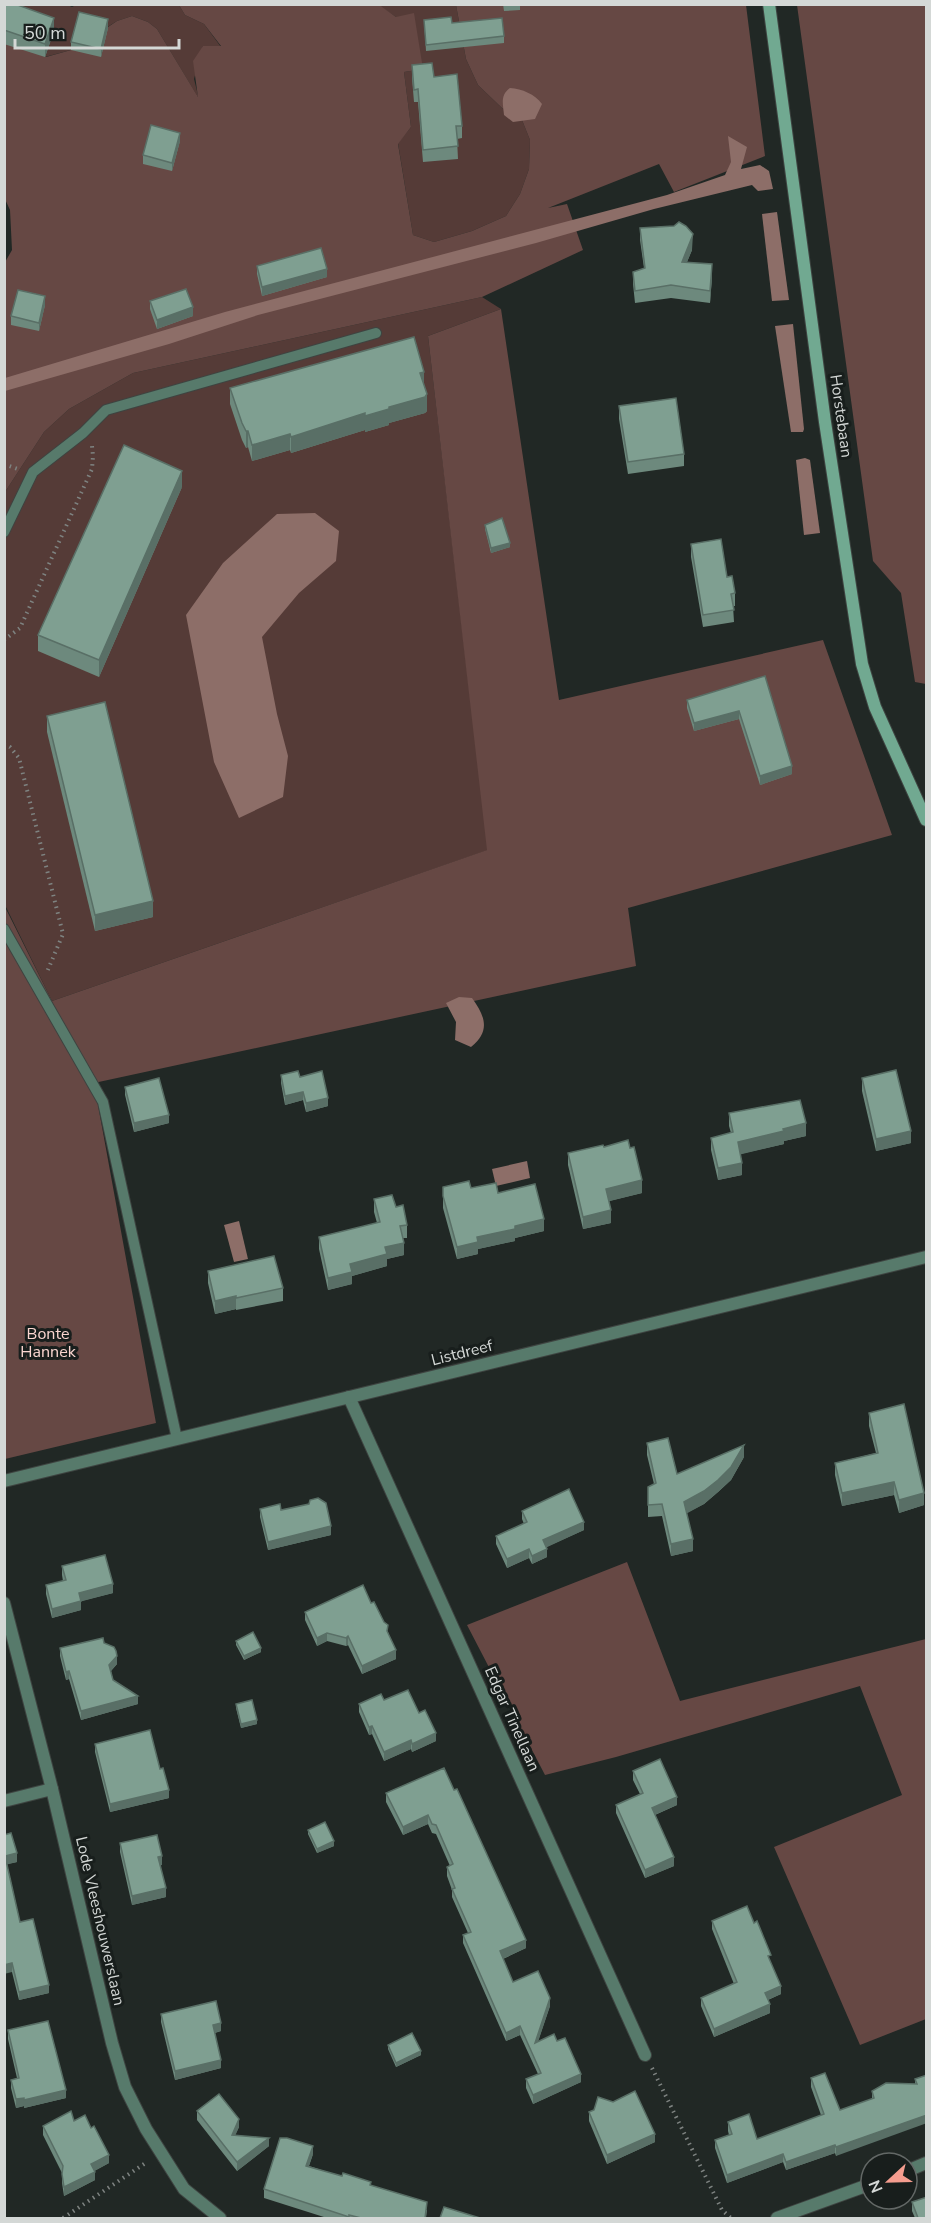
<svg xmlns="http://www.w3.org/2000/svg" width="931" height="2223" font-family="'Nunito Sans',sans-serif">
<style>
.green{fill:#553b37}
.forest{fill:#664844}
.water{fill:#8d6e68}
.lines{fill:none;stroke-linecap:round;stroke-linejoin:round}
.lane-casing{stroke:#3e4441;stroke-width:12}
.street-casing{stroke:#3e4441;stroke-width:14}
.secondary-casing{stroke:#3e4441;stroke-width:14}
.path{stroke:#7e8381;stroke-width:4;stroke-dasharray:1.5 4.5;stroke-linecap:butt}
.lane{stroke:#577a6b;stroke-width:10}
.street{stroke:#577a6b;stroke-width:12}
.secondary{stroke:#71a991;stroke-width:12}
.wall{fill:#6d897d}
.shaded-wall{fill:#596f66}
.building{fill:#7f9f91;stroke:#596f66;stroke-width:1.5}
.labels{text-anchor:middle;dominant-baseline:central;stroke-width:6;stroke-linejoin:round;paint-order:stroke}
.street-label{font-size:16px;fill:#d4d8d6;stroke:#181e1c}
.park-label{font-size:16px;fill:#fbd6d0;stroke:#181e1c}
</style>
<rect width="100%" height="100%" fill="#212825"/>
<g class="green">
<polygon points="65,4 72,7 78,4 179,5 185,15 204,24 221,47 203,46 194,79 199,99 157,29 148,22 132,16 117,21 71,50 45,57 5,5"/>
<polygon points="378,5 456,5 466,59 478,85 502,108 522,120 530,140 529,169 520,194 506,216 472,231 434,242 413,235 398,143 411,127 404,72 422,69 396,17"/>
<polygon points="482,297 501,309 428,336 488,850 52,1001 5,905 5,492 44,432 69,409 133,373"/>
</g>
<g class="forest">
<polygon points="378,4 396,17 414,13 423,69 404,72 411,127 398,144 413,235 434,242 472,231 506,216 520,194 529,169 530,140 522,120 502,108 478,85 466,59 456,5 746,5 765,156 674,192 659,164 548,208 567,204 583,250 482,297 133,373 69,409 44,432 5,492 4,264 12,250 10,210 4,197 5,14 46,57 71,50 79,20 108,27 117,21 132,16 148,22 157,29 198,97 193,61 203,46 221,46 204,24 185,15 179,5"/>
<polygon points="797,5 926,5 926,684 915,682 901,593 873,561"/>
<polygon points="501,309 559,700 823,640 892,835 628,908 636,966 94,1083 156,1423 5,1459 4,905 52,1001 487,850 428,336"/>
<polygon points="627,1562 680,1701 926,1639 926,2019 860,2045 774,1847 902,1795 860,1686 616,1757 545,1775 467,1625"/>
</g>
<g class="water">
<path d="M510,88C522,89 535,94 542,104L535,119L513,122L504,115C503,104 500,95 510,88Z"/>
<polygon points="728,136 747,147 741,169 760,165 769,171 773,189 758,191 752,185 654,209 536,243 258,315 169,344 5,391 5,378 225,312 667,195 725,175 731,162"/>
<polygon points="777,212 789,300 772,301 762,214"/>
<polygon points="793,324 804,429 803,432 791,432 775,326"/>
<polygon points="805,458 810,460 820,533 804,535 796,460"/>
<polygon points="315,513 339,531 336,561 299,593 262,637 277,714 288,756 283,797 239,818 214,762 186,615 223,563 277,514"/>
<path d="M459,997L472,998C485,1016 491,1031 471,1047L455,1040L456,1022L446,1003Z"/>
<polygon points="527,1161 530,1178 496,1186 492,1169"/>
<polygon points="239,1221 248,1259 234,1262 224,1225"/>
</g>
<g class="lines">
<defs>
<g id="lane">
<polyline points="4,532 33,472 83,433 106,410 376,333"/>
<polyline points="4,929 103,1102 177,1439"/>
</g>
<g id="street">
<polyline points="349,1397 645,2055"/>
<polyline points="4,1481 926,1257"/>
<polyline points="4,1603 52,1789 112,2043 125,2087 146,2129 184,2189 220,2218"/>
<polyline points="4,1801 52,1789"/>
<polyline points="907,2171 926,2163"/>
<polyline points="777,2218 871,2184"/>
</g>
<polyline id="secondary" points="769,4 825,422 862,664 875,707 926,820"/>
</defs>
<use href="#lane" class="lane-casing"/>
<use href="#street" class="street-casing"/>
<use href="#secondary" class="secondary-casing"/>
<g class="path">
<polyline points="4,464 18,469"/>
<polyline points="4,640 20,628 92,469 93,456 92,446"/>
<polyline points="4,744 10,747 19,758 63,934 47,972"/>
<polyline points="652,2068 722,2210 731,2218"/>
<polyline points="63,2218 147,2162"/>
</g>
<use href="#lane" class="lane"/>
<use href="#street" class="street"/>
<use href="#secondary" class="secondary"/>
</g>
<g class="wall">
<polygon points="4,4 54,31 45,57 4,44"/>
<polygon points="503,4 520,4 520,10 504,11"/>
<polygon points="424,20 452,23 504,36 504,43 426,51"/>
<polygon points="108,28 101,57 71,50 71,42"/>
<polygon points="412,65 462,126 462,138 457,139 458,159 423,162 418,102 414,102 412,78"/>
<polygon points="180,141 172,171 143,164 143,155"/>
<polygon points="640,228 692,250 687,262 712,277 710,303 671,298 635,303 633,284 633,272 644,268 640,240"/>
<polygon points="257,266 327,277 262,296 257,274"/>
<polygon points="150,301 193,316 157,329 150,309"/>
<polygon points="45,305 39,331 11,325 11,316"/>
<polygon points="424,385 427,411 425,413 389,423 389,425 365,432 365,430 291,453 290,450 252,461 248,447 246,448 242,440 230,404 230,388"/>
<polygon points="619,406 684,454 684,466 628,474 619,419"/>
<polygon points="182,487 99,677 38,651 38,635"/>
<polygon points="485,525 510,547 491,553 485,529"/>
<polygon points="691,544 727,577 735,593 735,606 733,606 734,622 703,627 691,557"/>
<polygon points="765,676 792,774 760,785 739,719 694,731 687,708 687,700"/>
<polygon points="47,716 153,917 95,931 47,732"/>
<polygon points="281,1075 300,1077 328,1106 306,1112 303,1100 285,1105 281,1083"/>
<polygon points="862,1078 911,1143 876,1151 862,1091"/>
<polygon points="125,1087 169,1123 134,1132 125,1095"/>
<polygon points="729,1113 806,1136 784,1141 784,1144 740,1154 742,1175 718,1180 711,1150 711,1138 731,1133 729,1126"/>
<polygon points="604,1147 642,1193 609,1201 611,1223 583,1229 568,1165 568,1153"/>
<polygon points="443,1187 471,1188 498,1193 544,1231 515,1238 515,1241 478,1249 478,1254 457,1259 443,1208"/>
<polygon points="374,1199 396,1207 407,1225 407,1238 403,1238 404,1255 387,1259 387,1266 352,1276 352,1284 328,1290 319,1249 319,1237 377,1223 374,1212"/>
<polygon points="208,1271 283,1288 283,1301 236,1310 236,1309 215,1314 208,1283"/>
<polygon points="869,1413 924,1505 899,1513 894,1495 842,1506 835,1475 835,1463 876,1453 869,1426"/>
<polygon points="647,1443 677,1474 744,1457 731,1480 718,1492 704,1504 686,1513 693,1551 671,1556 662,1516 648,1517 648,1487 654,1484 647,1455"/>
<polygon points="260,1509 281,1510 331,1535 268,1550 260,1517"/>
<polygon points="522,1511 584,1530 546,1547 547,1557 532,1564 529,1558 507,1568 496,1544 496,1536 524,1524 522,1519"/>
<polygon points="62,1566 113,1593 81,1601 81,1610 52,1618 46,1594 46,1585 63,1581 62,1575"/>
<polygon points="371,1603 388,1632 396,1659 362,1674 348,1645 346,1646 327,1641 317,1646 305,1620 305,1612"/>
<polygon points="236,1641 261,1652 244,1660 236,1645"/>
<polygon points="104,1643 117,1664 111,1671 113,1680 138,1704 81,1720 69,1679 66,1680 60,1656 60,1648"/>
<polygon points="384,1700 419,1713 436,1741 412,1752 411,1749 384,1761 372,1734 369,1735 359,1712 359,1704"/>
<polygon points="236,1704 257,1724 241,1728 236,1708"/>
<polygon points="95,1744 160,1769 169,1798 110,1812 95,1752"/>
<polygon points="444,1768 526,1948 503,1959 513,1982 550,2006 538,2041 557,2041 581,2082 533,2104 526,2088 526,2079 538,2074 520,2035 506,2041 463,1943 463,1935 468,1933 452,1897 452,1890 447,1876 447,1867 450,1866 436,1834 432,1833 428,1824 403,1835 386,1802 386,1793"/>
<polygon points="633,1771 677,1805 655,1815 674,1866 645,1878 616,1813 616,1805 640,1794 633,1780"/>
<polygon points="308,1830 334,1846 317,1853 308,1834"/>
<polygon points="4,1835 17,1862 7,1864 20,1922 49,1993 19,2000 12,1972"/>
<polygon points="120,1843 162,1865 160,1865 166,1897 132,1905 120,1852"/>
<polygon points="712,1921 771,1963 781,1994 768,2000 770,2013 714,2037 701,2006 701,1998 734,1984 712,1929"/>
<polygon points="161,2014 221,2031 215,2033 221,2068 175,2080 161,2022"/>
<polygon points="8,2030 66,2098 24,2108 24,2106 16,2108 11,2088 11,2080 17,2078 8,2039"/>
<polygon points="388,2045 421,2055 396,2067 388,2049"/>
<polygon points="927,2075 836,2156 835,2153 786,2170 783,2162 727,2183 715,2148 715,2140 729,2135 728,2131 728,2122 757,2139 821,2115 811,2087 811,2078 840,2110 872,2099 872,2091 915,2084 915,2079"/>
<polygon points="197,2111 239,2127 235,2135 269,2146 237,2171 197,2120"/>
<polygon points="589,2112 655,2142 607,2164 589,2121"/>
<polygon points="74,2121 109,2163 94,2171 95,2180 64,2196 62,2183 62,2173 43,2135 43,2126"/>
<polygon points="313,2154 309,2166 371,2186 427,2210 426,2218 327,2218 264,2198 264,2189"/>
<polygon points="912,2202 927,2218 915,2218 912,2211"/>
</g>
<g class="shaded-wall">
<polygon points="54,18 54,31 45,57 45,44"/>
<polygon points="108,19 108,28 101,57 101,49"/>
<polygon points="180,133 180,141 172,171 172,163"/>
<polygon points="693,234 692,250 682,274 682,262"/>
<polygon points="712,264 712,277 710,303 710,291"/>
<polygon points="327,269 327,277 262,296 262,287"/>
<polygon points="45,296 45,305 39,331 39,323"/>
<polygon points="193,307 193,316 157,329 157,320"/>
<polygon points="424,372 424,388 420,373"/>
<polygon points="427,394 427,411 425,413 389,423 389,425 365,432 365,416 389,407"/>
<polygon points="365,413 365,430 291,453 291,437"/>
<polygon points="246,431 248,431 248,447 246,448"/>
<polygon points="290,434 290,450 252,461 252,445"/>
<polygon points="182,471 182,487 99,677 99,660"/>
<polygon points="510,543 510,547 491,553 491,548"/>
<polygon points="739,711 739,719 694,731 694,723"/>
<polygon points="792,766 792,774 760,785 760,776"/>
<polygon points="153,901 153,917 95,931 95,915"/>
<polygon points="303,1092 303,1100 285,1105 285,1096"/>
<polygon points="328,1098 328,1106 306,1112 306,1103"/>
<polygon points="169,1115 169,1123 134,1132 134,1123"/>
<polygon points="806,1123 806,1136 784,1141 784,1144 738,1155 738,1142 783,1129"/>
<polygon points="911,1131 911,1143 876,1151 876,1139"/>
<polygon points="742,1163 742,1175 718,1180 718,1168"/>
<polygon points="642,1180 642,1193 606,1202 606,1189"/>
<polygon points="611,1210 611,1223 583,1229 583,1217"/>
<polygon points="544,1219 544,1231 515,1238 515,1241 478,1249 478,1254 457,1259 457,1247 477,1237 515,1226"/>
<polygon points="404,1243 404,1255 387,1259 387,1266 352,1276 352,1284 328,1290 328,1278 350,1264 385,1247"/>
<polygon points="236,1296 236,1309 215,1314 215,1301"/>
<polygon points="744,1445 744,1457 731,1480 718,1492 704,1504 684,1515 684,1502"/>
<polygon points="894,1482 894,1495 842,1506 842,1493"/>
<polygon points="924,1493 924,1505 899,1513 899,1500"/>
<polygon points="584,1522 584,1530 543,1549 543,1540"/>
<polygon points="331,1526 331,1535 268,1550 268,1542"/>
<polygon points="693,1539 693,1551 671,1556 671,1544"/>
<polygon points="529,1549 529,1558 507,1568 507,1559"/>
<polygon points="547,1549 547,1557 532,1564 532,1556"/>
<polygon points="113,1584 113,1593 79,1602 79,1593"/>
<polygon points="81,1601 81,1610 52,1618 52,1609"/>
<polygon points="327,1633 327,1641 317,1646 317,1638"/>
<polygon points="348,1636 348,1645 346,1646 346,1638"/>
<polygon points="261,1648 261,1652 244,1660 244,1656"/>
<polygon points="396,1650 396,1659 362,1674 362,1666"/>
<polygon points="117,1656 117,1664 109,1673 109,1665"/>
<polygon points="69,1671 69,1679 66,1680 66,1672"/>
<polygon points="138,1696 138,1704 81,1720 81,1711"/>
<polygon points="257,1720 257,1724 241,1728 241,1724"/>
<polygon points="372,1726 372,1734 369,1735 369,1727"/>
<polygon points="436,1733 436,1741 412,1752 412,1744"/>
<polygon points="411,1740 411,1749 384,1761 384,1752"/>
<polygon points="169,1790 169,1798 110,1812 110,1804"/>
<polygon points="677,1797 677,1805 652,1816 652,1808"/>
<polygon points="428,1815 428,1824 403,1835 403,1827"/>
<polygon points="334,1841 334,1846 317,1853 317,1849"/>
<polygon points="17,1853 17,1862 5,1865 5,1856"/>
<polygon points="162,1856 162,1865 158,1866 158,1857"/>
<polygon points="674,1857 674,1866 645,1878 645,1870"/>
<polygon points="166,1888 166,1897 132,1905 132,1896"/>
<polygon points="526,1940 526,1948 500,1960 500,1951"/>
<polygon points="12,1963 12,1972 4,1974 4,1965"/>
<polygon points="49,1985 49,1993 19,2000 19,1992"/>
<polygon points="781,1986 781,1994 765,2001 765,1993"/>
<polygon points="550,1998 550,2006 535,2051 535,2043"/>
<polygon points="770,2004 770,2013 714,2037 714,2029"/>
<polygon points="221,2023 221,2031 213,2033 213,2025"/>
<polygon points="520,2026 520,2035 506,2041 506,2033"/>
<polygon points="421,2051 421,2055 396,2067 396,2063"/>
<polygon points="221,2060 221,2068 175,2080 175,2071"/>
<polygon points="581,2074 581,2082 533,2104 533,2095"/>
<polygon points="66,2090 66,2098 24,2108 24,2100"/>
<polygon points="24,2098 24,2106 16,2108 16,2099"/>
<polygon points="927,2115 927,2123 836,2156 836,2147"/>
<polygon points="239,2119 239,2127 232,2143 232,2135"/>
<polygon points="655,2134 655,2142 607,2164 607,2155"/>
<polygon points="269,2138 269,2146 237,2171 237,2162"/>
<polygon points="835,2145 835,2153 786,2170 786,2162"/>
<polygon points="313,2146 313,2154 306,2174 306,2166"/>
<polygon points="783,2154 783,2162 727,2183 727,2175"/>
<polygon points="109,2155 109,2163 91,2173 91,2164"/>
<polygon points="95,2172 95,2180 64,2196 64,2187"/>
</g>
<g class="building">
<polygon points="4,4 15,4 54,18 45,44 4,30"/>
<polygon points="79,12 108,19 101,49 71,42"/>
<polygon points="451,17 452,23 502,18 504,36 426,45 424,20"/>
<polygon points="432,63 434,77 457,74 462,126 456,126 458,146 423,150 418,89 414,90 412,65"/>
<polygon points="151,125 180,133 172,163 143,155"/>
<polygon points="679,222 686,226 693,234 692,237 682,262 712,264 710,291 671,285 635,291 633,272 645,268 640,228 674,226"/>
<polygon points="321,248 327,269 262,287 257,266"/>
<polygon points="186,289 193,307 157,320 150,301"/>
<polygon points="18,290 45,296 39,323 11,316"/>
<polygon points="414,337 424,372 420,373 427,394 425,397 389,407 389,409 365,416 365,413 291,437 290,434 252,445 248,431 246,431 242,423 230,388"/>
<polygon points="676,398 684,454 628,462 619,406"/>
<polygon points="124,445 182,471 99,660 38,635"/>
<polygon points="502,518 510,543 491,548 485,525"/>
<polygon points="721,539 727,577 732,576 735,593 731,594 734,610 703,615 691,544"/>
<polygon points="765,676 792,766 760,776 739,711 694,723 687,700"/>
<polygon points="105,702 153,901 95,915 47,716"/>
<polygon points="896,1070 911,1131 876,1139 862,1078"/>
<polygon points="298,1071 300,1077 322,1071 328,1098 306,1103 303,1092 285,1096 281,1075"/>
<polygon points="159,1078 169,1115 134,1123 125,1087"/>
<polygon points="800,1100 806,1123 783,1129 784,1131 738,1142 742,1163 718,1168 711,1138 733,1132 729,1113"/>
<polygon points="628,1140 630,1148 634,1147 642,1180 606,1189 611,1210 583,1217 568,1153 603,1145 604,1147"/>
<polygon points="469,1181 471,1188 496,1183 498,1193 535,1184 544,1219 515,1226 515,1229 477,1237 478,1242 457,1247 443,1196 443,1187"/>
<polygon points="392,1195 396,1207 403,1205 407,1225 400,1226 404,1243 385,1247 387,1254 350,1264 352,1272 328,1278 319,1237 380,1222 374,1199"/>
<polygon points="274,1256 283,1288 236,1298 236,1296 215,1301 208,1271"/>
<polygon points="904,1404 924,1493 899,1500 894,1482 842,1493 835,1463 878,1453 869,1413"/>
<polygon points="668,1438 677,1474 744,1445 731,1467 718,1480 704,1491 684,1502 693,1539 671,1544 662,1504 648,1505 648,1487 656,1483 647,1443"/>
<polygon points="569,1489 584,1522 543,1540 547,1549 532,1556 529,1549 507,1559 496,1536 527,1522 522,1511"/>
<polygon points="318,1498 326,1503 331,1526 268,1542 260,1509 280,1504 281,1510 309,1504 310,1500"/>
<polygon points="105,1555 113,1584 79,1593 81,1601 52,1609 46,1585 66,1580 62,1566"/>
<polygon points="363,1585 371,1603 374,1602 384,1622 388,1625 387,1631 396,1650 362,1666 348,1636 346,1638 327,1633 317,1638 305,1612"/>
<polygon points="253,1632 261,1648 244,1656 236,1641"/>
<polygon points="103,1638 104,1643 114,1647 116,1651 117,1656 109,1665 113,1680 138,1696 81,1711 69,1671 66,1672 60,1648"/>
<polygon points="408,1690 419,1713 425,1710 436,1733 412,1744 411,1740 384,1752 372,1726 369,1727 359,1704 381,1694 384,1700"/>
<polygon points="252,1700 257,1720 241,1724 236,1704"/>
<polygon points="150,1730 160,1769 163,1768 169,1790 110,1804 95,1744"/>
<polygon points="660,1759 677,1797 652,1808 674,1857 645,1870 616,1805 643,1793 633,1771"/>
<polygon points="444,1768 454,1790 457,1789 526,1940 500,1951 513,1982 538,1971 550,1998 535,2043 554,2034 557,2041 565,2038 581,2074 533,2095 526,2079 541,2073 520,2026 506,2033 463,1935 471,1932 452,1889 455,1888 447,1867 453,1864 436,1825 432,1824 428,1815 403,1827 386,1793"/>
<polygon points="325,1822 334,1841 317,1849 308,1830"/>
<polygon points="11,1833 17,1853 5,1856 20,1922 33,1919 49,1985 19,1992 12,1963 4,1965 4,1835"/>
<polygon points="157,1835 162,1856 158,1857 166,1888 132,1896 120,1843"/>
<polygon points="747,1906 754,1923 757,1921 771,1955 768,1956 781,1986 765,1993 770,2004 714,2029 701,1998 737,1982 712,1921"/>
<polygon points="216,2001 221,2023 213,2025 221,2060 175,2071 161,2014"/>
<polygon points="48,2021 66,2090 24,2100 24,2098 16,2099 11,2080 19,2078 8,2030"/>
<polygon points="412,2033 421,2051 396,2063 388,2045"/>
<polygon points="825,2073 840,2110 874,2098 872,2091 886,2083 917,2084 915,2079 927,2075 927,2115 836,2147 835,2145 786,2162 783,2154 727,2175 715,2140 732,2134 728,2122 749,2114 757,2139 824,2114 811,2078"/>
<polygon points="635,2091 655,2134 607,2155 589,2112 594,2110 598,2097 613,2102"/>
<polygon points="219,2094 239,2119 232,2135 269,2138 237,2162 197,2111"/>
<polygon points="71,2111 74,2121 85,2115 91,2128 94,2126 109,2155 91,2164 95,2172 64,2187 62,2174 63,2166 43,2126"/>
<polygon points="280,2138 287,2138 313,2146 306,2166 342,2176 343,2173 371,2182 370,2185 427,2202 425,2218 361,2218 349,2215 349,2217 264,2189"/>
<polygon points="927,2197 927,2218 918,2218 912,2202"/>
<polygon points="444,2207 480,2218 440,2218"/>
</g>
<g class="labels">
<g class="street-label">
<text transform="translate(841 416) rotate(82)">Horstebaan</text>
<text transform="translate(462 1353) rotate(-14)">Listdreef</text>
<text transform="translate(512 1719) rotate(66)">Edgar Tinellaan</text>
<text transform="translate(100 1921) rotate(77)">Lode Vleeshouwerslaan</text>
</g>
<g class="park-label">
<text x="48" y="1334">Bonte<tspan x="48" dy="18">Hannek</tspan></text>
</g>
</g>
<rect width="931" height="2223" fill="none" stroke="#d4d8d6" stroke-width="12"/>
<g transform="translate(889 2181) rotate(248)"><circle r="28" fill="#181e1c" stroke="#636866" stroke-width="1.5"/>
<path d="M0-4.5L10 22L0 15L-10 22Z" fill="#f59d8f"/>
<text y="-9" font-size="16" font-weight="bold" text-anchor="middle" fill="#d4d8d6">N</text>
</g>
<path d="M15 39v9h164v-9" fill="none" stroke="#d4d8d6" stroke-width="3"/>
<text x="24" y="39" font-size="18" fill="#d4d8d6" stroke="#181e1c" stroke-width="4.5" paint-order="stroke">50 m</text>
</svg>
